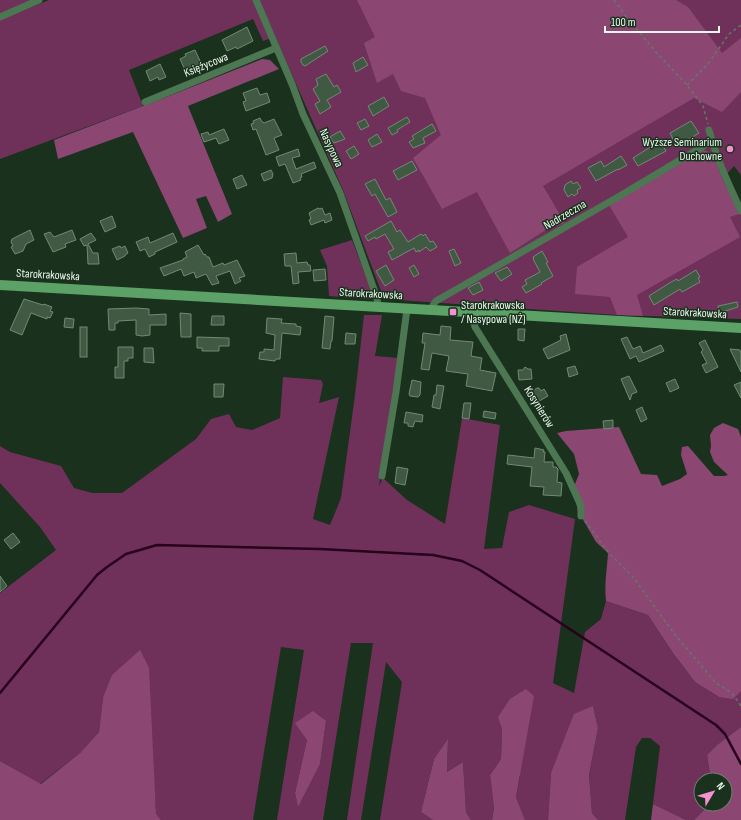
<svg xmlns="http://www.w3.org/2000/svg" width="741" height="820" font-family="'Sofia Sans Condensed',sans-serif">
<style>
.green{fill:#6f3159;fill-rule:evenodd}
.forest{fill:#8b4772}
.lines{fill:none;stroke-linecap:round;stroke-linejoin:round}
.stream{stroke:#29001c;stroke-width:2.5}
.building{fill:#405943;stroke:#708b73}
.path{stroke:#647867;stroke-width:1.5;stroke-dasharray:3 3;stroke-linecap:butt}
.street{stroke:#4c7752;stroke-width:7}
.secondary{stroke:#5ca266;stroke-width:10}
.poi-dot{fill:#f690cf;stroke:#19311d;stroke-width:1.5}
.labels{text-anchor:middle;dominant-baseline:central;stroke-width:3;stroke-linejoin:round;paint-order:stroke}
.street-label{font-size:12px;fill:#ebf9ec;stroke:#19311d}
.poi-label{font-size:12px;fill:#ebf9ec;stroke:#19311d;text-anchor:end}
</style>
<rect width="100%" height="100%" fill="#19311d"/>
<g class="green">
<polygon points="0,0 35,0 0,14"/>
<polygon points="49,0 253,0 269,39 263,41 253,19 129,70 143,106 0,159 0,20"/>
<polygon points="259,0 741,0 741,175 734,166 727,174 741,203 741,319 617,315 384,299 343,190"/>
<polygon points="352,240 373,295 369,299 329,296 327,266 320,250"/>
<path d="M364,315H382L375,356L399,358L379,486L383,478L407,500L445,524L462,418L500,425L484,549L502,548L509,512L529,505L575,519L553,683L574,693L585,632L601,619L606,601L648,615L673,653L695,682L719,697L741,691V727L717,745L707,755L711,780H701V804H708L707,807L694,820H686L653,804L660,746L650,738H642L636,747L625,820H598L592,813L589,775L598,728L593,706L551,773L548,820H525L516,797L520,776L498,717L502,729L501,759L490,775L494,808L492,820H471L466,812L463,762L447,772L448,740L434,759L421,812L433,820H380L402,682L386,662L361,820H347L373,643H351L323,820H277L304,650L281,647L253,820H161L156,815L155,797L103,698L99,732L80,753L40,784L0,761V593L56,550L40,527L0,483V446L10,452L61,466L74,488L92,493H122L196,439L211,419L229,414L236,427L252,430L280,418L283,377L321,380L323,384L319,403L339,397L313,519L330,525L341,498L355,395ZM326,721L320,764L298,806L295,793L307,740Z"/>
</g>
<g class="forest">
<polygon points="357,0 676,0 688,7 722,53 741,38 741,92 722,112 694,98 543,186 565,223 547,229 510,253 477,192 442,209 413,158 441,135 425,98 401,91 393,74 377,83 364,43 375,37"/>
<polygon points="262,59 270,60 279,69 188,106 232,214 218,222 206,196 196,199 207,228 183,238 133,132 58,159 54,140 164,98"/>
<polygon points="703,150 712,153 722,178 739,214 730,217 740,237 637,295 643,316 617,315 610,297 575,294 577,267 628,237 609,205"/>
<path d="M723,423L738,429L741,437V691L733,699L719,697L695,682L673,653L648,615L606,601C604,584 607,570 608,553L596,542L578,511L573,489L579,474L574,454L557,433L566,431L619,427L641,474L657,475L662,486L680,479L687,474L681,455L682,447L688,446L714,476H724L728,475L714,462L710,452L711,446L710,435L714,428Z"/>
<polygon points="140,650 149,668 156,814 161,820 0,820 0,761 41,784 80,753 99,732 103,698 112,675"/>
<polygon points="526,689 534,696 516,797 525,820 492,820 494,808 490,775 501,759 502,729 498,717 510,699"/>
<polygon points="593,706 598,728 589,775 592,813 598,820 548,820 551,773 574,714"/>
<polygon points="313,711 326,721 320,764 298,807 295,793 307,740 295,723"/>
<polygon points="741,727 741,820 694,820 707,807 708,804 725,804 725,780 711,780 707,755 717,745"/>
<polygon points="448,739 447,772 463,762 466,812 471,820 433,820 421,812 434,759"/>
<polygon points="653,804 686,820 651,820"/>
</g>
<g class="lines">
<polyline class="stream" points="0,693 97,575 107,567 126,554 157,545 320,549 433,555 462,561 480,570 716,725 725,734 741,764"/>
</g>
<g class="building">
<polygon points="247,27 253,41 237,49 236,47 227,51 222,40"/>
<polygon points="325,46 328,51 305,66 303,65 301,62 301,59"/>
<polygon points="195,50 201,63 185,70 180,59 186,56 185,54"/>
<polygon points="363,57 368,65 356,72 353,63"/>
<polygon points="160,64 166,77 159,80 158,77 150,81 146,71"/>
<polygon points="326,74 334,87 337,85 341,92 327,100 331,107 320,114 315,104 320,101 313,89 318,85 316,79"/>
<polygon points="257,88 260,95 267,93 270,102 246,111 243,102 246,101 243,93"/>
<polygon points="384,97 389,106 373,116 368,106"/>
<polygon points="407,117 410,122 397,130 398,132 392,135 388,128"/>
<polygon points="260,118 262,122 263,122 264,123 274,119 282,135 274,138 279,150 266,155 256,129 253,130 251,124 254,123 253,121"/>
<polygon points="365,119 369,126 361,130 357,123"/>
<polygon points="691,121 699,133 679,145 676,145 670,133"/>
<polygon points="432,124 436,131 423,138 425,143 413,148 409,142 414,139 412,136"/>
<polygon points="224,129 229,140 219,144 216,138 204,142 201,134 208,132 209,135"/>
<polygon points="340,131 345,139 334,143 330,137"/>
<polygon points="377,134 382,142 372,147 368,140"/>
<polygon points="660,141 666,151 638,166 633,158"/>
<polygon points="354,146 359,154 351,159 346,151"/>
<polygon points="298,149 300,156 292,158 296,169 314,162 316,168 301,174 302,177 300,178 301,180 293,183 285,164 279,166 276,157"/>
<polygon points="621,156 627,165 620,169 616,170 596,181 588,168 601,161 604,167"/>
<polygon points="412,161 417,170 398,180 393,171"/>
<polygon points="271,170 273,174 272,178 264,181 261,174"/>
<polygon points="242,175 247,185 237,189 233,179"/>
<polygon points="375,179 386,200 390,198 397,212 388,217 375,194 372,196 365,184"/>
<polygon points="571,181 573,184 577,182 581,188 577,190 578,193 574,196 572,194 568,197 564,190 565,185"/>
<polygon points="318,208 320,209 322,208 325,215 330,213 332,220 325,223 324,220 311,225 309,220 311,219 309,213"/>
<polygon points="112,216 116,227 105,232 100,221"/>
<polygon points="391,221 397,232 400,230 408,242 421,234 423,236 425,234 430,242 433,241 437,247 430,251 426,247 419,252 419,250 416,252 414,248 392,260 388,252 394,249 385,234 376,239 375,237 368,241 365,236"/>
<polygon points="30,230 34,240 26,244 23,251 15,254 11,247 13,246 11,242 12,239"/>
<polygon points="72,230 76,240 65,244 66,247 53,252 44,234 50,232 54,237"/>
<polygon points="91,233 96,240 88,244 93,253 98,253 99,264 88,264 87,245 84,246 80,239"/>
<polygon points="173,233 177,242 155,252 155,254 149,257 145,249 140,251 136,242 148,237 150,243"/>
<polygon points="198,245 204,255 205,254 207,257 209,257 213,267 223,263 224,265 237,260 245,276 239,278 241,281 235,284 230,271 216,276 219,283 212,285 206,274 196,278 194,272 184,276 181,269 164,276 160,268 183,260 183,259 187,257 185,252"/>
<polygon points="120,246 121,248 125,246 128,253 125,255 125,256 117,260 112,249"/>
<polygon points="454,249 461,263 455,266 449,251"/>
<polygon points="542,251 548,262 546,263 553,276 541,283 542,284 526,293 522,287 527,284 525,280 540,272 533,259 534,258 533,257"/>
<polygon points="296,253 297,263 307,262 308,265 310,265 311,271 298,272 299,283 293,284 291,266 285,266 284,254"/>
<polygon points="386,265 394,280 385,286 376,271"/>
<polygon points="414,265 419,274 414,277 409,268"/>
<polygon points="507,267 512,274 501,281 495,273"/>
<polygon points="325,269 326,280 314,281 313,270"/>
<polygon points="696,270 700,277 698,278 700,282 682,292 680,289 654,305 649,296 671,282 677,279 678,281"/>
<polygon points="479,282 483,290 473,295 468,288"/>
<polygon points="24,299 43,305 44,304 52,307 50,311 53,312 50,318 47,317 47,319 31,313 22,335 10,330"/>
<polygon points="737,302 738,307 719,313 718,306"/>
<polygon points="136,308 149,309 149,315 166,314 166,325 150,325 150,335 142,336 136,335 136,320 118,321 118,323 115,323 115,330 109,330 108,309"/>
<polygon points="180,313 191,314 191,337 181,337"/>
<polygon points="212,316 224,316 224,325 211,325"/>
<polygon points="325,316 334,317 332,341 331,341 330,349 322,348"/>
<polygon points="65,318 74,319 73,328 64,327"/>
<polygon points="267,318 282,319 281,323 296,324 296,326 301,327 300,335 282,333 280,359 276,359 275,361 259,359 260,352 264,352 264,349 274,350 275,335 266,333"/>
<polygon points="441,326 451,327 450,340 473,342 471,356 482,358 480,370 496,373 492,391 466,386 468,374 446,371 449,356 432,353 429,370 421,369 425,343 422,343 423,333 440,335"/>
<rect x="80" y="327" width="7" height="30"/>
<polygon points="518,329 525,329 524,341 518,340"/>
<polygon points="346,333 356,334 355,344 345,344"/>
<polygon points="566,334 570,350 548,359 543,349 561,340 560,336"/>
<polygon points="197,337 229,338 229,346 219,346 219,351 202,351 202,348 197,348"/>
<polygon points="627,337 633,349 640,346 643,353 661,345 664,351 639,362 636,356 630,359 621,339"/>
<polygon points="705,340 718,367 706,373 702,365 707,363 701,352 703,350 699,343"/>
<polygon points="118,347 133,347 133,358 128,358 128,361 124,361 124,378 115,378 115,367 118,367"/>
<polygon points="144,348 153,348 154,363 144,362"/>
<polygon points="730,349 740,350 741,353 741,372"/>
<polygon points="575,366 578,374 569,377 567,368"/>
<polygon points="525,367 528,369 531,369 532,379 519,380 518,370 523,370"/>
<polygon points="629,376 637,392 632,394 630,400 621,379"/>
<polygon points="675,379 679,388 670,392 666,383"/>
<polygon points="412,380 421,382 420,395 418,397 410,396 409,394"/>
<polygon points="741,382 741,398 734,385"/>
<polygon points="214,384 224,384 223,397 214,397"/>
<polygon points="437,385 444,386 440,409 432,407 434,395 436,395"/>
<polygon points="537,388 539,388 541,391 544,389 548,396 534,404 528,394"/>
<polygon points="464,403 471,403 469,419 462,418"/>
<polygon points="642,407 647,419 641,422 636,410"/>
<polygon points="484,411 496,413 495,419 483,417"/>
<polygon points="406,412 423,415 422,422 415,421 413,427 408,426 408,423 404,423"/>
<polygon points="613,420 613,428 604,429 603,421"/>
<polygon points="535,448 544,450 543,452 545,452 544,462 553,462 553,467 556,467 558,469 557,482 562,483 561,496 543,495 544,487 530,486 532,467 507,464 508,455 534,458"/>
<polygon points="397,467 408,469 405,485 395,483"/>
<polygon points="13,533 20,542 11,549 4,540"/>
<polygon points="0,576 7,586 0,592"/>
</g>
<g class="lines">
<g class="path">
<polyline points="614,0 628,19 655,51 687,85 703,106 708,124"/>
<polyline points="687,85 708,64 729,34 741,25"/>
<polyline points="585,521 609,553 633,577 676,636 716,683 732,693 741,706"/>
</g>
<g class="street">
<polyline points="256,0 292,84 303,114 340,193 377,298 378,307"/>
<polyline points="0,17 39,0"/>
<polyline points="145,102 276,48"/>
<path d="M709,130C716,158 729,185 741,211"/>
<polyline points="432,310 433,305 436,301 618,197 712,141"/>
<polyline points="471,313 475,327 566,473 581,506 581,516"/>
<polyline points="382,476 396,392 407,309"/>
</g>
<polyline class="secondary" points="0,285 741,328"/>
</g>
<g class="poi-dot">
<circle cx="730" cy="149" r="4"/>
<rect x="449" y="308" width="8" height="8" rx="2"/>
</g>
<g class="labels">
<g class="street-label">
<text transform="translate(206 65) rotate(-22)">Księżycowa</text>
<text transform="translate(331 148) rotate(65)">Nasypowa</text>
<text transform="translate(565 215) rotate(-30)">Nadrzeczna</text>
<text transform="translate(48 275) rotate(3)">Starokrakowska</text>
<text transform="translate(371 294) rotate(3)">Starokrakowska</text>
<text transform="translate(695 313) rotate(3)">Starokrakowska</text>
<text transform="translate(539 407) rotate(58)">Kosynierów</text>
</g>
<g class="poi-label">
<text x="722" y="142">Wyższe Seminarium<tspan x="722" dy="14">Duchowne</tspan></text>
<text x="461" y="305" text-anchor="start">Starokrakowska<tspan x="461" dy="14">/ Nasypowa (NŻ)</tspan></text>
</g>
</g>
<g transform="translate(713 792) rotate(52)"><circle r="19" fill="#19311d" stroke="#6d8170"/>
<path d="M0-3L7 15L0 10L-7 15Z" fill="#f690cf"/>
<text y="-6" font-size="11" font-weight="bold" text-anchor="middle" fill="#ebf9ec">N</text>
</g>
<path d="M605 26v6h114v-6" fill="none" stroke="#ebf9ec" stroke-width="2"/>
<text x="611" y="26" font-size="12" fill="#ebf9ec" stroke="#19311d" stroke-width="3" paint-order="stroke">100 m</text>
</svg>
